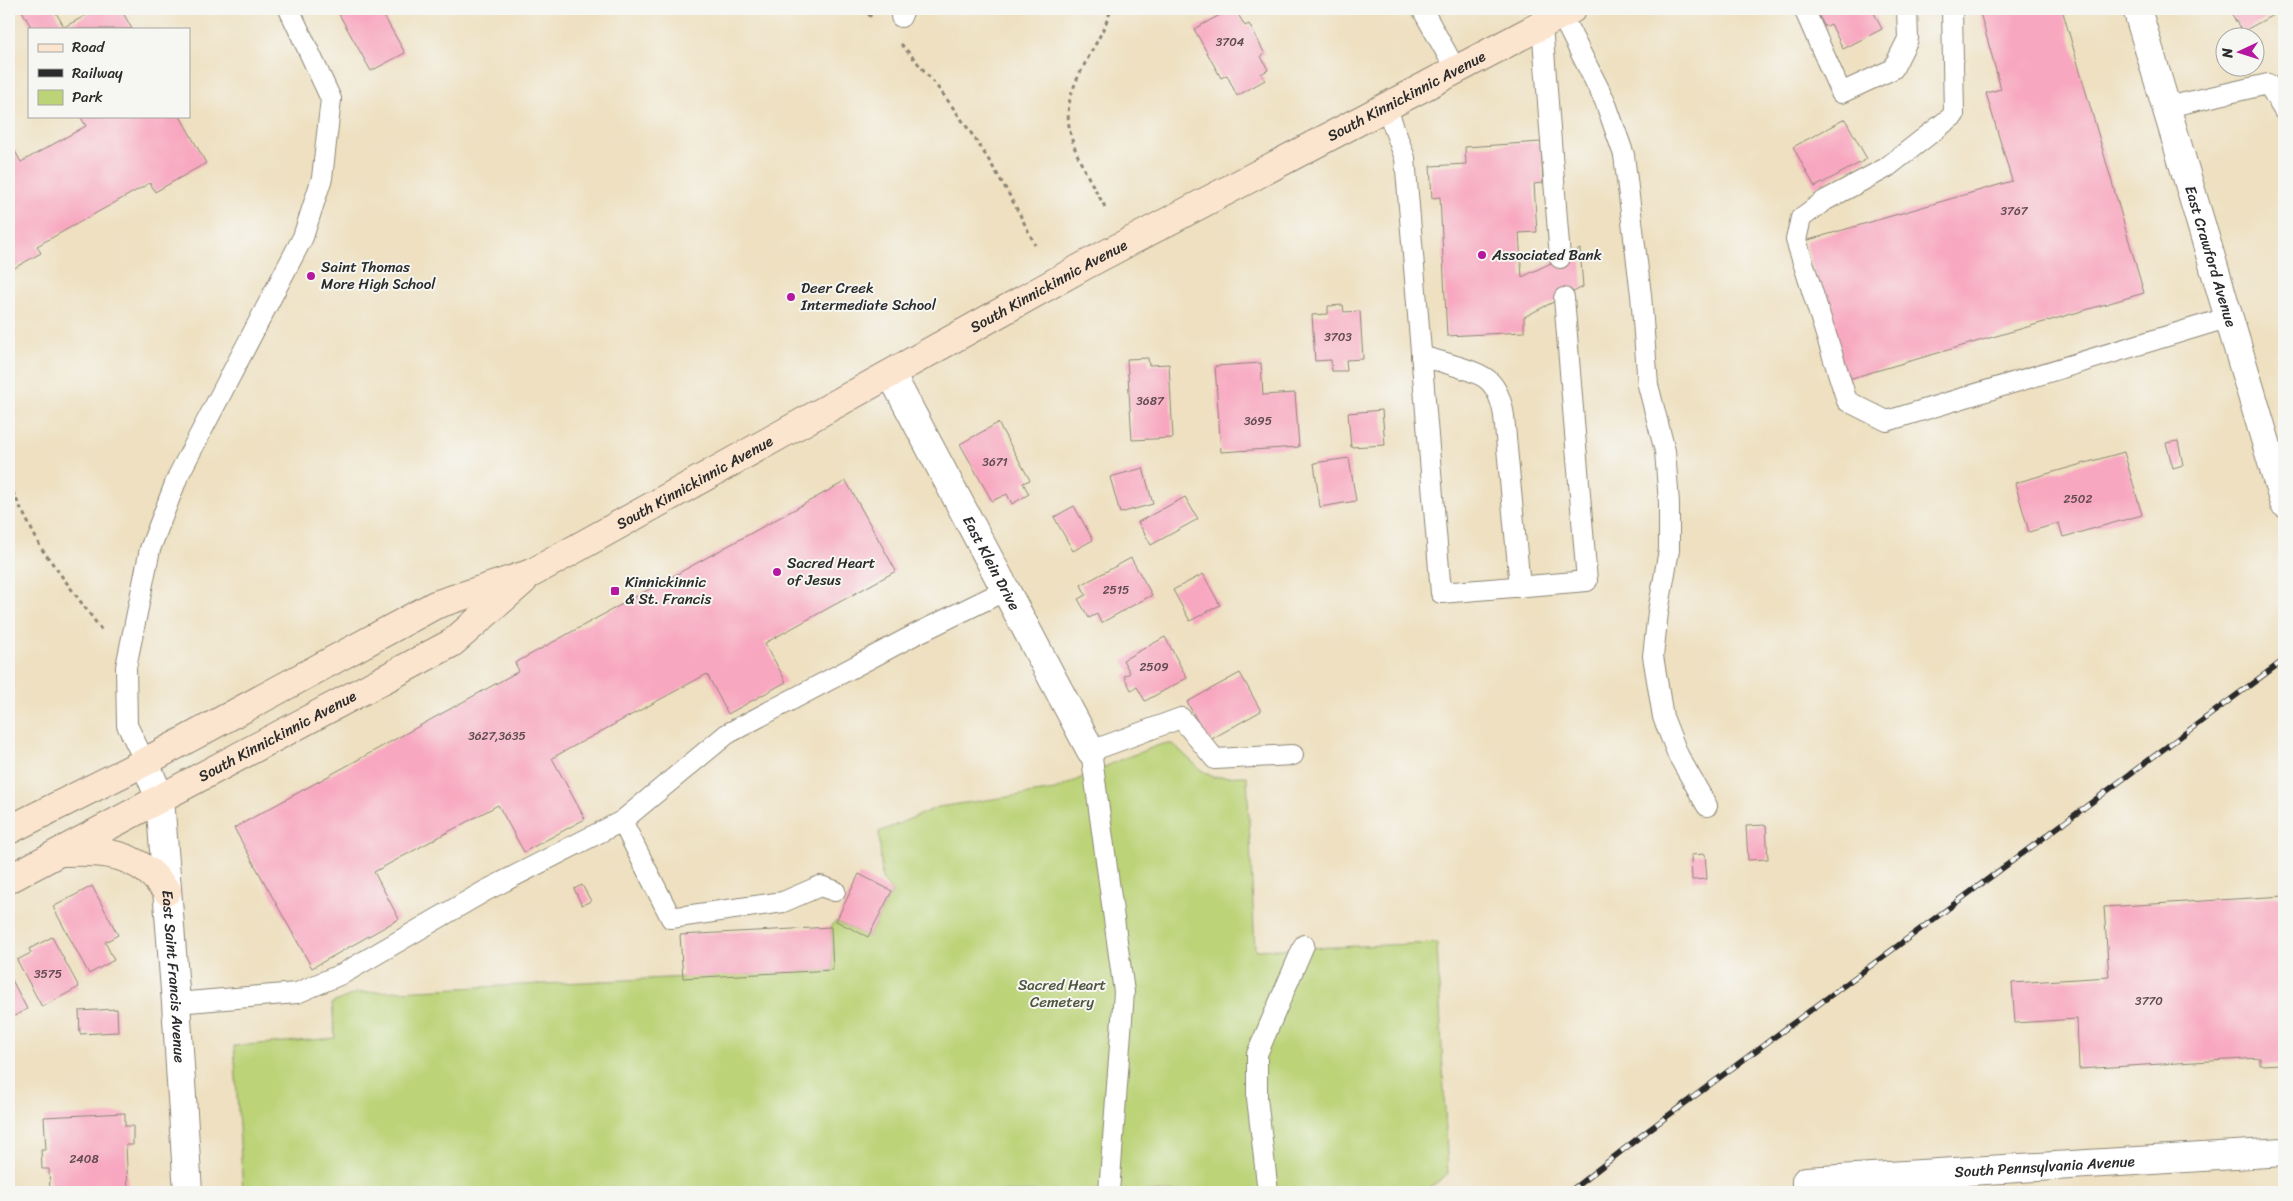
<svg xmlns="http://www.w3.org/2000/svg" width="2293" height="1201" font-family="Sriracha,sans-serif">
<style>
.green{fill:#bcd378;stroke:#747f52}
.building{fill:#f8a7c0}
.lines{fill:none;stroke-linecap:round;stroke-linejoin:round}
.service-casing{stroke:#8c8676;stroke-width:22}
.minor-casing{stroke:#8c8676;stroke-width:30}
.secondary-casing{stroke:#8c8676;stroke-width:30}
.path{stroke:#8c8676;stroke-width:3;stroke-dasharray:4 4;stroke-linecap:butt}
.service{stroke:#fff;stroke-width:20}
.minor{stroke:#fff;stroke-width:28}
.secondary{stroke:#fce5cf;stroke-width:28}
.rail-casing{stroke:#2b2b2b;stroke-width:5.5}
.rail{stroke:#f6f6f2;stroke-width:4;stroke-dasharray:11;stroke-linecap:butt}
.poi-dot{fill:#b5179e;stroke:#f6f6f2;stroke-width:2}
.labels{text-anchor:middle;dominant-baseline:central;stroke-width:4;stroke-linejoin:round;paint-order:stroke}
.number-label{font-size:12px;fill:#5e4a50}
.street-label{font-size:15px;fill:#2b2b2b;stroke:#f6f6f2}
.poi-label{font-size:15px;fill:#2b2b2b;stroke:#f6f6f2;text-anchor:start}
.park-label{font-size:15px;fill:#4f553e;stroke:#f6f6f2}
</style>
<rect width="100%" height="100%" fill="#f6f6f2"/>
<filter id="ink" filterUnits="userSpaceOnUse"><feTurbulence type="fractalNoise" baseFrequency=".02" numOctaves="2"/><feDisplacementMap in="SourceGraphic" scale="10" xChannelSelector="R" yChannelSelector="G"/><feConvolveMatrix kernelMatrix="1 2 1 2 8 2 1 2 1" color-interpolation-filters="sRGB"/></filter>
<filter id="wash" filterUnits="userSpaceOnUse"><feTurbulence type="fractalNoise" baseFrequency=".0096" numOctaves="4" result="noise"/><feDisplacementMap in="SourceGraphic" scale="20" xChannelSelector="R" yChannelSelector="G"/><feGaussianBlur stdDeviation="1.12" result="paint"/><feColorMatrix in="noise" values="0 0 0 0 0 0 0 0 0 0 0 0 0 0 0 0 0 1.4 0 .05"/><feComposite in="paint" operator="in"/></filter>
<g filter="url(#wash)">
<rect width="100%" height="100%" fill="#eee0c0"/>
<polygon class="green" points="1162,744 1173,744 1201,770 1213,777 1247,776 1255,950 1437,943 1448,1174 1424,1192 243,1192 234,1046 335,1038 332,1003 356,993 833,970 831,927 836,921 868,937 892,892 882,879 879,832 938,807 1055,790 1122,759"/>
<g id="blocks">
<g class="building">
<polygon points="21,9 54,9 64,27 98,9 121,9 132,29 32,29"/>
<polygon points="336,9 380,9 405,53 371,71"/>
<polygon points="1231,9 1235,9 1245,26 1249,24 1265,54 1261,56 1268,70 1261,74 1265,80 1237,96 1227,75 1221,78 1194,29"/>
<polygon points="1815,9 1872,9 1882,29 1843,49 1831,24 1825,27"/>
<polygon points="1979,9 2062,9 2144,293 1845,380 1805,241 2012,181 1986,93 2001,89"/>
<polygon points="2229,9 2284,9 2242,32"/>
<polygon points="80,116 180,116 206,163 155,192 150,183 37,246 41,253 9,271 9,140 21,162 86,126"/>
<polygon points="1845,119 1867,159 1815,187 1793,147"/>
<polygon points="1541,142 1543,183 1534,184 1537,232 1519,233 1522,277 1580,249 1583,287 1524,317 1524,332 1447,336 1440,197 1432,198 1430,166 1466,164 1465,147"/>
<polygon points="1343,305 1344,312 1360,311 1363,359 1346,360 1347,371 1332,371 1331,360 1315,361 1312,315 1328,314 1328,306"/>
<polygon points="1148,358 1149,365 1169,364 1173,438 1132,440 1127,359"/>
<polygon points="1261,363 1263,395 1295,393 1299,447 1221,452 1215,366"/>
<polygon points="1382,410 1385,445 1351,447 1348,413"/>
<polygon points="998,423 1030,480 1023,483 1029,494 1012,504 1007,494 992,501 960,444"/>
<polygon points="2178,441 2183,465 2173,468 2166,443"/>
<polygon points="2124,452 2142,515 2063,537 2059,523 2029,532 2015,483"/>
<polygon points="1349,458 1356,501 1320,507 1314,463"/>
<polygon points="1143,468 1153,504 1120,513 1110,477"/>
<polygon points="846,481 896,571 765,643 786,682 728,714 707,674 552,758 585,819 524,852 498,805 374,872 399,919 312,968 234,828 519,671 515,663"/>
<polygon points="1185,497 1198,519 1151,545 1138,522"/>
<polygon points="1074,506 1093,540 1073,551 1054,517"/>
<polygon points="1131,558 1152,595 1101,623 1097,614 1089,618 1078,599 1086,595 1081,585"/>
<polygon points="1203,574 1220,605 1190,621 1173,590"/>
<polygon points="1165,637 1187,678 1145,701 1137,687 1131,690 1124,676 1130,673 1123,660"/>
<polygon points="1240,673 1261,711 1208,741 1187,702"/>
<polygon points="1766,825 1768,859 1748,860 1746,826"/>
<polygon points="1705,854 1707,879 1692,880 1691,855"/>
<polygon points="859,874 892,891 868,937 836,921"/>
<polygon points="582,885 591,901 582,905 574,889"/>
<polygon points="92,886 118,935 105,942 114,960 89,974 53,907"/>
<polygon points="2284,896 2284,1064 2260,1065 2260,1058 2079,1069 2077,1019 2015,1023 2012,983 2109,977 2104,907"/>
<polygon points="831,927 833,970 683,978 680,935"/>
<polygon points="52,937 79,987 42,1007 17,960 31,953 29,949"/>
<polygon points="9,974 27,1009 9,1019"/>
<polygon points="117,1009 118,1032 80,1034 79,1011"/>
<polygon points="125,1113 125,1126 133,1126 133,1145 126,1145 128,1192 50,1192 49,1169 42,1169 41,1150 46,1150 44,1117"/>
</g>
</g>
</g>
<g filter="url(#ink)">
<use href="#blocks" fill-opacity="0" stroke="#8c8676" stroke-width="1"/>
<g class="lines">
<defs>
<g id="service">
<polyline points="1422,9 1456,70"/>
<polyline points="1804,9 1841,93 1893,69 1908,39 1907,9"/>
<polyline points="1952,9 1954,115 1886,168 1824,201 1801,218 1796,240 1847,401 1887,421 2230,317"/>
<polyline points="1561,14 1605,101 1624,155 1641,295 1648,385 1665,451 1669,503 1669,550 1658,612 1653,656 1663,717 1678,755 1707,806"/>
<polyline points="901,17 904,9"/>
<polyline points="1542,25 1560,258"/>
<polyline points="1386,106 1405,158 1441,593 1587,581 1564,298"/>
<polyline points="2167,107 2268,84 2284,111"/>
<path d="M1421,356C1437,361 1477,370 1488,380C1498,389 1502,403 1504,416L1520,587"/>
<polyline points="145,762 127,725 126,667 150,549 178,476 303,237 322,178 331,99 289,9"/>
<polyline points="622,821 671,918 783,902 820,886 835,891"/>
<polyline points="176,1003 297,993 344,973 485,891 622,821 727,734 916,634 1006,590"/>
<polyline points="1109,1192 1124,992 1091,751 1181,718 1215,759 1293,755"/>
<polyline points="1268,1192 1257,1098 1257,1054 1304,945"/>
</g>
<g id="minor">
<path id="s1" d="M2137,9L2284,503"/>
<path id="s2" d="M891,374L1091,751"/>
<path id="s3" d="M145,762L160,799L176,1003L188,1192"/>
<path id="s4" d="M1806,1192V1181L2284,1152"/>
</g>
<g id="secondary">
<path id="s5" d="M9,830L145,762L435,605L532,573L1091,262L1572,9"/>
<path d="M65,852C95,851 122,851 148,871C155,876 161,885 167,891"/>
<path id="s6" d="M9,879L452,643L523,581"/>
</g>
</defs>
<use href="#service" class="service-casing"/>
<use href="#minor" class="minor-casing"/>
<use href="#secondary" class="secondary-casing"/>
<g class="path">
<polyline points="862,9 873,18"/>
<path d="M901,44C956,105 1000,171 1035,245"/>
<path d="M1105,207C1086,172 1058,133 1072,92C1082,63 1102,39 1111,9"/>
<polyline points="9,485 41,548 103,632"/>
</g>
<use href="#service" class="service"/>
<use href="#minor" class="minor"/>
<use href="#secondary" class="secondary"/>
<defs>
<polyline id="rail" points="1569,1192 1646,1132 2284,660"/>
</defs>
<use href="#rail" class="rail-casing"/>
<use href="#rail" class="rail"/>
</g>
</g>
<g class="poi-dot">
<circle cx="1482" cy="255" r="5"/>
<circle cx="311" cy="276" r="5"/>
<circle cx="791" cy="297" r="5"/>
<circle cx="777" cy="572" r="5"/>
<rect x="610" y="586" width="10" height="10" rx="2.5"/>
</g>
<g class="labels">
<g class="number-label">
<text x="1230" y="42">3704</text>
<text x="2014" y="211">3767</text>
<text x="1338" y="337">3703</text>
<text x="1150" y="401">3687</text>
<text x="1258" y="421">3695</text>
<text x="995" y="462">3671</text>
<text x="2078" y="499">2502</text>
<text x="1116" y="590">2515</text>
<text x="1154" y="667">2509</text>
<text x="497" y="736">3627,3635</text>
<text x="48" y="974">3575</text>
<text x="2149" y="1001">3770</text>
<text x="84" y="1159">2408</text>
</g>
<g class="street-label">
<text stroke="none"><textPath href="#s5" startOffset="1580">South Kinnickinnic Avenue</textPath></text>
<text stroke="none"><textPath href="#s1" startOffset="258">East Crawford Avenue</textPath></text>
<text stroke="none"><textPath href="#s5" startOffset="1175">South Kinnickinnic Avenue</textPath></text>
<text stroke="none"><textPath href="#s5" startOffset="770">South Kinnickinnic Avenue</textPath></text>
<text stroke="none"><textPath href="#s2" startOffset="214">East Klein Drive</textPath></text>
<text stroke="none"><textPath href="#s6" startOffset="304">South Kinnickinnic Avenue</textPath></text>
<text stroke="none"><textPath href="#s3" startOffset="218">East Saint Francis Avenue</textPath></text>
<text stroke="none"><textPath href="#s4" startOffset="250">South Pennsylvania Avenue</textPath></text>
</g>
<g class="poi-label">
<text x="1492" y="255">Associated Bank</text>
<text x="321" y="267">Saint Thomas<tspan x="321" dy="17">More High School</tspan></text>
<text x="801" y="288">Deer Creek<tspan x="801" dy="17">Intermediate School</tspan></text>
<text x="787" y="563">Sacred Heart<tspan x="787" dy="17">of Jesus</tspan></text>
<text x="625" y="582">Kinnickinnic<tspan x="625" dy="17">&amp; St. Francis</tspan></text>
</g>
<g class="park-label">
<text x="1062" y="985">Sacred Heart<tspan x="1062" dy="17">Cemetery</tspan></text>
</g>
</g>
<rect width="2293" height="1201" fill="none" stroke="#f6f6f2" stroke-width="30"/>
<rect x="28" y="28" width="162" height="90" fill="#f6f6f2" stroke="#a5a5a2"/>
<rect x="38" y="44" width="25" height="8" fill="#fce5cf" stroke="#a5a5a2"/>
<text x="72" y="52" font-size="15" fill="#2b2b2b">Road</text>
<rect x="38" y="69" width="25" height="8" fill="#2b2b2b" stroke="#a5a5a2"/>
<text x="72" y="78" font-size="15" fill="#2b2b2b">Railway</text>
<rect x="38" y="90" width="25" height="15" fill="#bcd378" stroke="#a5a5a2"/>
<text x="72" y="102" font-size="15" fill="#2b2b2b">Park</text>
<g transform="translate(2240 52) rotate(266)"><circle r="24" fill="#f6f6f2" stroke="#a5a5a2"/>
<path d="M0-4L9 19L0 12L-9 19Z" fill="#b5179e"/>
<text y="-8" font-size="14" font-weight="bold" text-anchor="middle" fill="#2b2b2b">N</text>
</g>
</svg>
